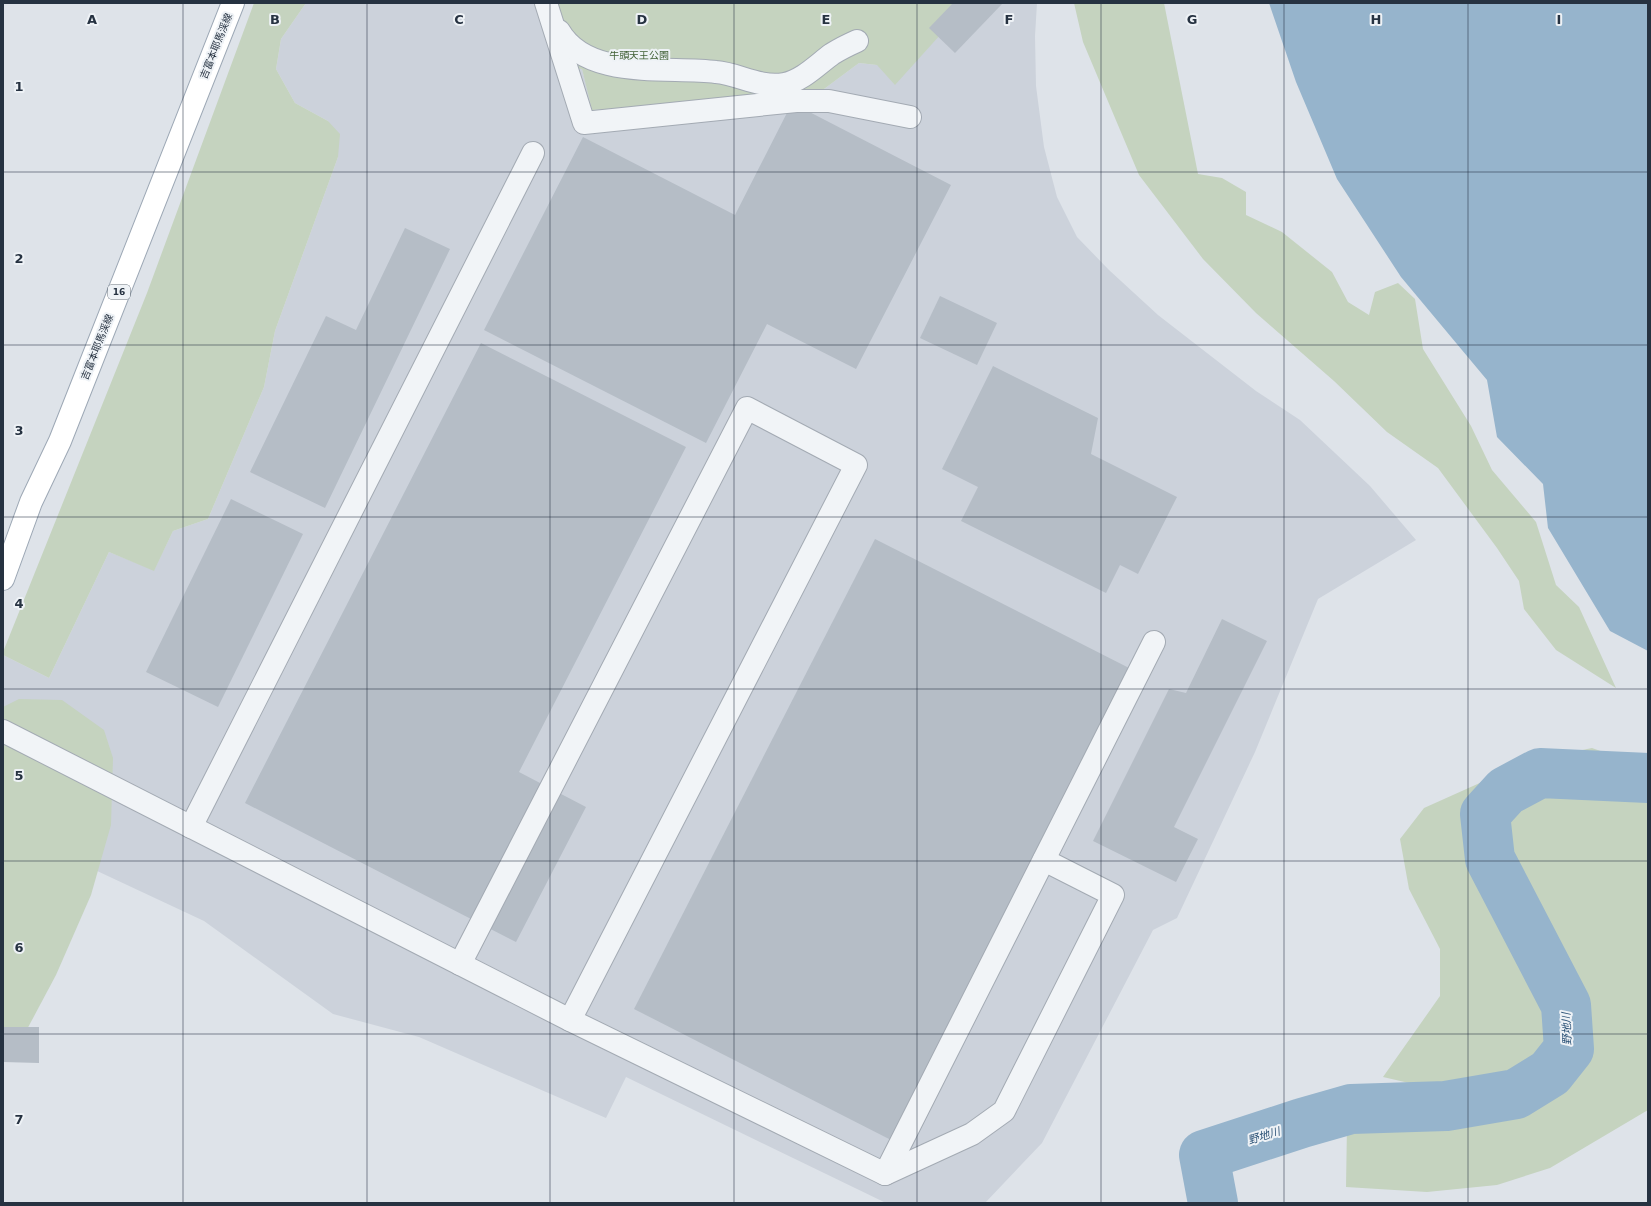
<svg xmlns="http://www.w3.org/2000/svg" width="1651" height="1206" font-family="'DejaVu Sans','Noto Sans JP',sans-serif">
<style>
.built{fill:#ccd2db}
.green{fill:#c5d3bf}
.water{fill:#96b4cc}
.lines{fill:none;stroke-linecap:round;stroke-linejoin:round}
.river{stroke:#96b4cc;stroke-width:50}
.building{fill:#b5bdc6}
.minor-casing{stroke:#a3aab3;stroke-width:24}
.major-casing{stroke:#9da8b5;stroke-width:24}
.minor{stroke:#f1f4f7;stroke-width:22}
.major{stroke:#fff;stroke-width:22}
.grid{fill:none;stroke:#263241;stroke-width:1;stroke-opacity:0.55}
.labels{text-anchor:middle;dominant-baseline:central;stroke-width:4;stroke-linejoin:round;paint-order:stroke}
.shield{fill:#eef2f6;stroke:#626c77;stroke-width:1}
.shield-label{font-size:9px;font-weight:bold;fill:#263241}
.street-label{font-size:10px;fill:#263241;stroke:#eef2f6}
.park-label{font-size:10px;fill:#3e5e33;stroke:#eef2f6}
.water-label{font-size:11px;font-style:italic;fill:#2e5478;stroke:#eef2f6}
.grid-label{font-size:13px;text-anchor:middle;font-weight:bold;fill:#263241;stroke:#eef2f6;stroke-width:4;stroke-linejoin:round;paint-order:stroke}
</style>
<rect width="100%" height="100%" fill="#dee3e9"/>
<polygon class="built" points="306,3 536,3 582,69 593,110 816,95 859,63 877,65 969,3 1037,3 1035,36 1036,86 1044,147 1057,197 1077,237 1109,270 1158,315 1256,391 1300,420 1370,486 1416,540 1318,599 1255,752 1177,918 1153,930 1042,1143 985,1203 886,1203 626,1077 606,1118 419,1037 333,1014 204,921 48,848 3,804 3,655 49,678 109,552 154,570 173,531 208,519 264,387 275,331 338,157 328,121 295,103 276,69 281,39"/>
<g class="green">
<polygon points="254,3 306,3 281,39 276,69 295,103 328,121 340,134 338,157 275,331 264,387 208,519 173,531 154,571 109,552 49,678 3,655 3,652 147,293"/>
<polygon points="536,3 969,3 895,85 877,65 859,63 816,95 592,110 582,69 558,66"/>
<polygon points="1074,3 1164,3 1198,174 1222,178 1246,192 1246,215 1282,232 1332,272 1348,302 1369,315 1375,292 1398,283 1415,299 1423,349 1471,426 1492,470 1536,522 1556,585 1579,607 1616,688 1556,650 1524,609 1519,581 1497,548 1438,468 1387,432 1334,381 1256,313 1203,259 1139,175 1083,42"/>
<polygon points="19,699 62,700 104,730 113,758 111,825 91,895 56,975 16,1050 3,1062 3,707"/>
<polygon points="1592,748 1648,768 1648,1110 1550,1168 1497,1185 1427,1192 1346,1187 1347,1125 1409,1083 1383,1077 1440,996 1440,949 1409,889 1400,839 1424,808 1529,761"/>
</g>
<polygon class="water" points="1269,3 1648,3 1648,651 1610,631 1548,528 1543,484 1497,437 1487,380 1401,277 1337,179 1296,82"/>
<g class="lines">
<polyline class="river" points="1213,1203 1204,1155 1302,1123 1351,1109 1446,1106 1516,1094 1550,1073 1569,1049 1566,1005 1490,859 1485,814 1506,791 1540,773 1648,778"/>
</g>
<g class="building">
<polygon points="953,3 1003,3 955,53 929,28"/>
<polygon points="792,103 951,185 856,369 767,324 706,443 484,330 583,137 735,215"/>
<polygon points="405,228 450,249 325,508 250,472 326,316 356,330"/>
<polygon points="940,296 997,323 977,365 920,338"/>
<polygon points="481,343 686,447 519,772 586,807 516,942 245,803"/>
<polygon points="993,366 1098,418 1091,454 1177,497 1138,574 1120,565 1106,593 961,521 978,487 942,469"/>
<polygon points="231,499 303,534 218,707 146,672"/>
<polygon points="875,539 1133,670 891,1140 634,1009"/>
<polygon points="1222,619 1267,641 1174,827 1198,839 1176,882 1093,841 1169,689 1186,693"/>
<polygon points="3,1027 39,1027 39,1063 3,1062"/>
</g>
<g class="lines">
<defs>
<g id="minor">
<polyline points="546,3 584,123 796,101 829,101 910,117"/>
<path d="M559,31C587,80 667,66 716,72C739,74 759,88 784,84C802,81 818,64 832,54C840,49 848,45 857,41"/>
<polyline points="3,731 570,1020 885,1174 972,1134 1004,1111 1113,895 1044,860"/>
<polyline points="191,827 533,153"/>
<polyline points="460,964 747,408 856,465 570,1020"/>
<polyline points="885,1174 1154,642"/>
</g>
<polyline id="major" points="3,579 31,502 60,441 233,3"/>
</defs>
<use href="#minor" class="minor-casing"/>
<use href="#major" class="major-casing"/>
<use href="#minor" class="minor"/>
<use href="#major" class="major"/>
</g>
<path class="grid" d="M183,3V1203M367,3V1203M550,3V1203M734,3V1203M917,3V1203M1101,3V1203M1284,3V1203M1468,3V1203M3,172H1648M3,345H1648M3,517H1648M3,689H1648M3,861H1648M3,1034H1648"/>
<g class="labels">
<rect class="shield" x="108" y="285" width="22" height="14" rx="3"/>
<g class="shield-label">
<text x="119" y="292">16</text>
</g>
<g class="street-label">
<text transform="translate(216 46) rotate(-68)">吉富本耶馬渓線</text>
<text transform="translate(97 347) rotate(-68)">吉富本耶馬渓線</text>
</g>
<g class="park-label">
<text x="639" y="55">牛頭天王公園</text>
</g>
<g class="water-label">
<text transform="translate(1567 1029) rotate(-92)">野地川</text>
<text transform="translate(1264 1136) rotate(-17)">野地川</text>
</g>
</g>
<g class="grid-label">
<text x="92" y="24">A</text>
<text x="275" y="24">B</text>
<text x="459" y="24">C</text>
<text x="642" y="24">D</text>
<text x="826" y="24">E</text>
<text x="1009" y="24">F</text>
<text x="1192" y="24">G</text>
<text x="1376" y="24">H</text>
<text x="1559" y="24">I</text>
<text x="19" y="91">1</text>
<text x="19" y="263">2</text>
<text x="19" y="435">3</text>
<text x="19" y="608">4</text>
<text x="19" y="780">5</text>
<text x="19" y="952">6</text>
<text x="19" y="1124">7</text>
</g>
<rect width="1651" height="1206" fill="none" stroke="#263241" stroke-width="8"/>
</svg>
